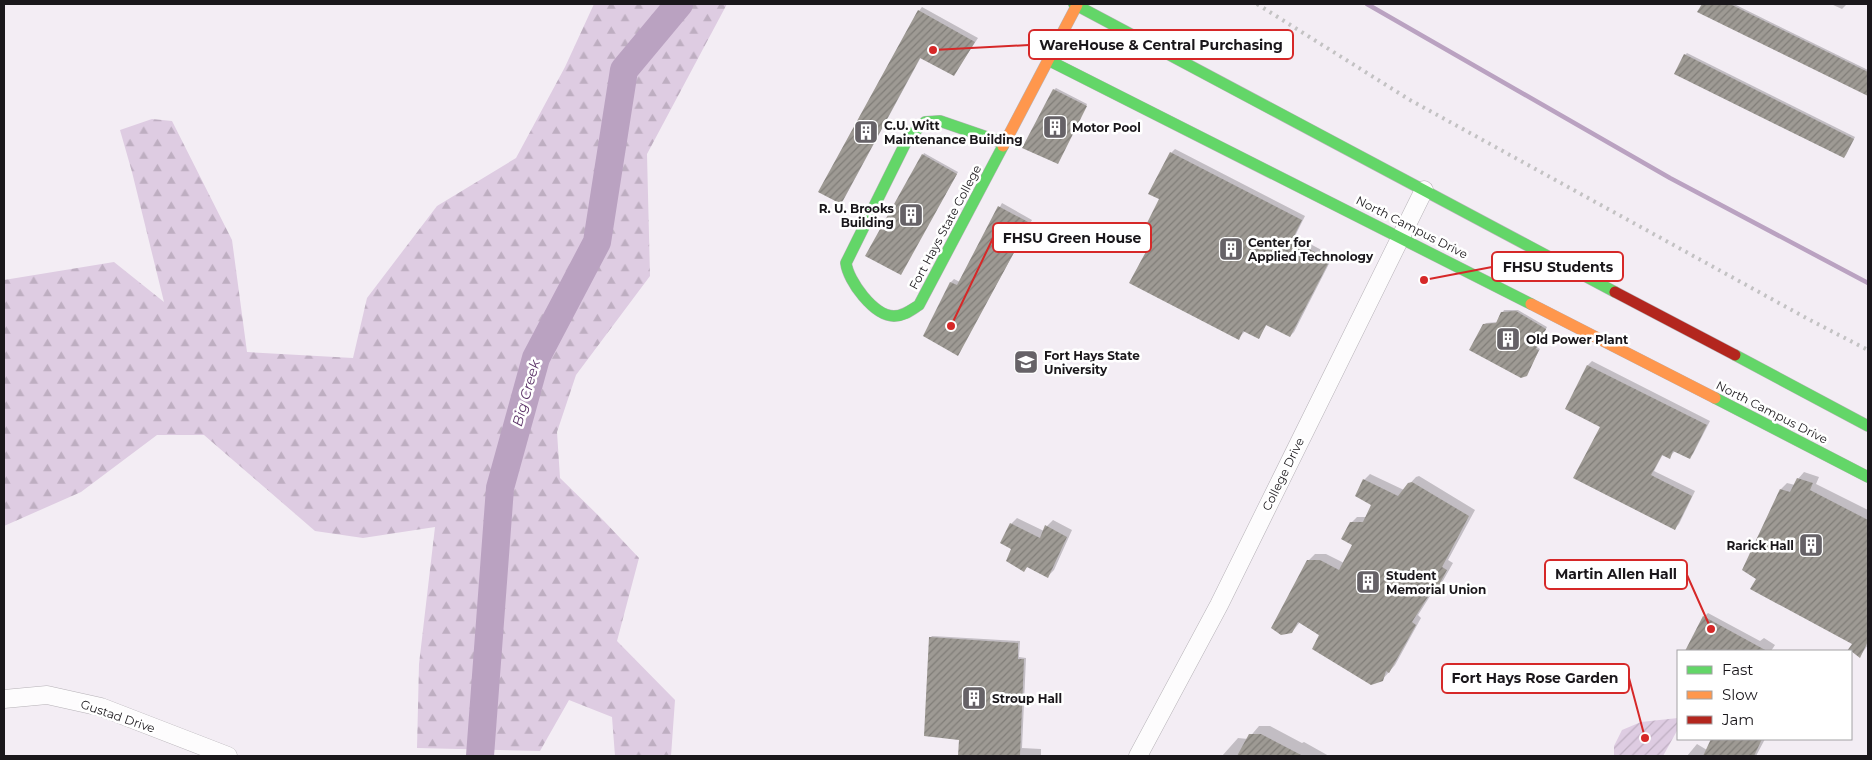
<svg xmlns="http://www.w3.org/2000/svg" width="1872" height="760" font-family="Montserrat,sans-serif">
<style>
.forest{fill:url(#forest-firs)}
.garden{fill:url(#garden-furrows)}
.shadow{fill:#0003}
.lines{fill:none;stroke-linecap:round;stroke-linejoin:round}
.stream{stroke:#baa2c1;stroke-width:4.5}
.river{stroke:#baa2c1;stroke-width:28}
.building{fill:url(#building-hatch)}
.street-casing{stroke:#b6b2b7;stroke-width:19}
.fast-casing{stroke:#b6b2b7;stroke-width:12}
.slow-casing{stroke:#b6b2b7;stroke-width:12}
.jam-casing{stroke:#b6b2b7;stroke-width:12}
.street{stroke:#fdfcfd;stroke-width:18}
.fast{stroke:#63d668;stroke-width:11}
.slow{stroke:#ff974d;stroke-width:11}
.jam{stroke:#b3261e;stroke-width:11}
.rail{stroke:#c3c2c3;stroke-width:4;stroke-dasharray:2.5 5;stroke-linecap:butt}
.labels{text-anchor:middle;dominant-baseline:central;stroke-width:5;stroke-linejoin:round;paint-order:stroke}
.poi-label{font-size:12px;font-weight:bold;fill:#1a171b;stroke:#fff;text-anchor:start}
.street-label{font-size:12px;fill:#1a171b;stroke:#fff}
.water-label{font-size:14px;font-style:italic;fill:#5a3166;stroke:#fff}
.leader{fill:none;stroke:#d62828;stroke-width:2}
.callout-dot{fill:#d62828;stroke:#fff;stroke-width:2}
.callout{fill:#fff;stroke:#d62828;stroke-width:2}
.callout-label{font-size:14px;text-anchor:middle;font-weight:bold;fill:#1a171b}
</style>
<defs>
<pattern id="forest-firs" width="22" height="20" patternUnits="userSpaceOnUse" patternTransform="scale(1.25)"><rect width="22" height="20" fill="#decce2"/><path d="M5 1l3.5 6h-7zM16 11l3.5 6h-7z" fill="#beaec1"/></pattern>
<pattern id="garden-furrows" width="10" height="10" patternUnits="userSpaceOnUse" patternTransform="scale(1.25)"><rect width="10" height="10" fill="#decce2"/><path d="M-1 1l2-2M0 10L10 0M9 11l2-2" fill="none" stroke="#beaec1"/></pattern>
<pattern id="building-hatch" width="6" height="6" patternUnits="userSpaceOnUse" patternTransform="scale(1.25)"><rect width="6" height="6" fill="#9e9a94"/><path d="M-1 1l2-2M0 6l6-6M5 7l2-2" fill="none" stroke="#807d78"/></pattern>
</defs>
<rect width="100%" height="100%" fill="#f3edf4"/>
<polygon class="forest" points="594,4 727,4 647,154 650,276 576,375 557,432 560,478 604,521 639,558 617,641 675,700 671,756 615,756 612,717 569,700 540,751 417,748 419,664 435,527 363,538 315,531 204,435 157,435 81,492 4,526 4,280 114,262 164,302 132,172 120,130 152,119 172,121 232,240 247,352 353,358 367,298 437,206 516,158 565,67"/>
<polygon class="garden" points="1678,718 1678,729 1663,756 1614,756 1614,746 1622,730 1641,722"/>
<g class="shadow">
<polygon points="1703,4 1734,4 1868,70 1868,95 1699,12"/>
<polygon points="1831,4 1847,4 1842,9"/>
<polygon points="922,7 978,38 954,74 921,57 844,199 841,203 919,11"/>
<polygon points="1687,53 1855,137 1846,155 1844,157 1685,55"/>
<polygon points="1056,88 1087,104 1059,161 1054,90"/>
<polygon points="1175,149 1305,216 1295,236 1333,256 1294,332 1290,336 1267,324 1258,338 1245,331 1239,338 1150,246 1171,153"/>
<polygon points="924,153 958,172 902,271 923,155"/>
<polygon points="1002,203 1032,220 958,354 924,336 951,282 954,279 960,282"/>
<polygon points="1504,310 1518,310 1547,327 1537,347 1540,349 1526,375 1484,325 1486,323 1498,322"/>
<polygon points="1592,361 1710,421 1693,454 1689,458 1675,451 1669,457 1663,454 1654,471 1695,491 1679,524 1675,528 1601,426 1566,408 1588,365"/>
<polygon points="1804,472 1819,477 1816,484 1868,510 1868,645 1860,656 1849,650 1854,643 1758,578 1781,489 1787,483 1795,485 1798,479"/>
<polygon points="1370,474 1404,490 1416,477 1419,476 1475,510 1448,560 1453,563 1440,586 1432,593 1418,615 1421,618 1395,665 1382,680 1300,622 1292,632 1308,561 1315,554 1326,554 1344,563 1354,544 1351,523 1357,517 1367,517 1373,504 1364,480"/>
<polygon points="1017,518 1044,531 1047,526 1053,520 1072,530 1054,570 1048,576 1028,566 1024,570 1013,548 1011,524"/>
<polygon points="1708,613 1760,641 1764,638 1775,645 1771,651 1687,651 1704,617"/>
<polygon points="932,636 1020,641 1019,657 1026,658 1022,748 1041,749 1041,756 959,756 960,739 930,638"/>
<polygon points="1259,726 1270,726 1302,743 1304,742 1329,756 1222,756 1238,738 1248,739"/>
<polygon points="1712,739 1765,739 1756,756 1687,756 1697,744 1707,750"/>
</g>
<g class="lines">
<polyline class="stream" points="1367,4 1670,178 1868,283"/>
<polyline class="river" points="480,756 500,488 536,358 597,242 624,70 679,4"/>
</g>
<g class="building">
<polygon points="1702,4 1730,4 1868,72 1868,96 1697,12"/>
<polygon points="918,10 975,42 954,76 920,58 841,204 818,192"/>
<polygon points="1684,54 1854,139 1844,158 1674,74"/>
<polygon points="1053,89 1087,106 1058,164 1022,148"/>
<polygon points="1170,152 1302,220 1292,240 1330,260 1290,337 1266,325 1259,339 1243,331 1239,340 1129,283 1149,246 1138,241 1159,199 1148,194"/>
<polygon points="922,154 957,174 901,275 865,256"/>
<polygon points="998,206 1030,223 958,356 923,336 950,282 957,285"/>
<polygon points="1516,311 1546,329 1536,349 1539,350 1527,376 1521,378 1469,350 1483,324 1496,323 1501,312"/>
<polygon points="1587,365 1707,425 1690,459 1673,451 1670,459 1662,455 1651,475 1692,496 1675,530 1573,478 1600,427 1565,409"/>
<polygon points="1797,478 1813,483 1810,490 1868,520 1868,641 1860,658 1851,651 1847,651 1852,644 1750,589 1756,579 1742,570 1780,489 1790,492"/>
<polygon points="1363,479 1398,496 1408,483 1412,482 1469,516 1442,567 1447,570 1434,594 1429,595 1412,622 1416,625 1389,673 1386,671 1383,681 1371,685 1312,649 1319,635 1298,622 1292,633 1281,635 1271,628 1307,560 1320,560 1339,570 1352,545 1341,539 1350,522 1363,522 1371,505 1355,496"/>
<polygon points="1010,523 1040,538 1045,525 1067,537 1048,578 1027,567 1024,572 1006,561 1011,549 1000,543"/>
<polygon points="1703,616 1767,651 1685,651"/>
<polygon points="929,637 1018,643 1018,659 1024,659 1020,756 958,756 959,740 924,736"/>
<polygon points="1249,734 1261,734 1303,756 1237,756"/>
<polygon points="1711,739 1762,739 1754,756 1703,756"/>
</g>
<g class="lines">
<defs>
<g id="street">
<polyline points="4,699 47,695 101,707 228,756"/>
<polyline points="1138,756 1219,605 1424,190"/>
</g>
<g id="fast">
<polyline points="1074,4 1615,292"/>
<polyline points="1048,60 1531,304"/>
<path d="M1003,146L919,305C911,310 904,316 894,316C874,316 848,281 846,263L908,138L925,122L940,121L1004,143"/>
<polyline points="1735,355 1868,426"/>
<polyline points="1715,398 1868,477"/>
</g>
<g id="slow">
<polyline points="1003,146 1077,5"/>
<polyline points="1531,304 1715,398"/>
</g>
<polyline id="jam" points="1615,292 1735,355"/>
</defs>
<use href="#street" class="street-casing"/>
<use href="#fast" class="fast-casing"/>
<use href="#slow" class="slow-casing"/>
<use href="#jam" class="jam-casing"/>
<use href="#street" class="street"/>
<use href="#fast" class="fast"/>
<use href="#slow" class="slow"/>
<use href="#jam" class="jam"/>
<polyline class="rail" points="1257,4 1410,100 1808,319 1868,350"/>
</g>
<defs>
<symbol id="building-square" viewBox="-11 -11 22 22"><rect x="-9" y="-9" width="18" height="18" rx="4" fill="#666267" stroke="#fff"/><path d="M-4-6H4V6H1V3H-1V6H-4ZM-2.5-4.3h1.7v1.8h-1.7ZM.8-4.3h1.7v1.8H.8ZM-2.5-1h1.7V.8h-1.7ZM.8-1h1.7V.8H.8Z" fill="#fff"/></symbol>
<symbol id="university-square" viewBox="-11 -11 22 22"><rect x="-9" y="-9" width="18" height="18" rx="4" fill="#666267" stroke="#fff"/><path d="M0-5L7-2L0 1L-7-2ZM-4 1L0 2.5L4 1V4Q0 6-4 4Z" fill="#fff"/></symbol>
</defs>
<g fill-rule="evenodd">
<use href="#building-square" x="1041" y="113" width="28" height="28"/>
<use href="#building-square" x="852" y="118" width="28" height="28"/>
<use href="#building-square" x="897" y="201" width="28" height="28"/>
<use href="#building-square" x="1217" y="235" width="28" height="28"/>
<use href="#building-square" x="1494" y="325" width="28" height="28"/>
<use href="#university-square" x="1012" y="348" width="28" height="28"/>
<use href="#building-square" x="1797" y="531" width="28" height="28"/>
<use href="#building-square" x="1354" y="568" width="28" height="28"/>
<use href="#building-square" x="960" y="684" width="28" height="28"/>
</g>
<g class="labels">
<g class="poi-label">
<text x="884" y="125">C.U. Witt<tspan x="884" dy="14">Maintenance Building</tspan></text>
<text x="1072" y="127">Motor Pool</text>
<text x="894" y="208" text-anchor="end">R. U. Brooks<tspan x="894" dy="14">Building</tspan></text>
<text x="1248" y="242">Center for<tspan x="1248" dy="14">Applied Technology</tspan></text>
<text x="1526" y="339">Old Power Plant</text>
<text x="1044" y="355">Fort Hays State<tspan x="1044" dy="14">University</tspan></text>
<text x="1794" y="545" text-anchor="end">Rarick Hall</text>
<text x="1386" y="575">Student<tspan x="1386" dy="14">Memorial Union</tspan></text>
<text x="992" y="698">Stroup Hall</text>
</g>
<g class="street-label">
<text transform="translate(945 227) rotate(-62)">Fort Hays State College</text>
<text transform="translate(1412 227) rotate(27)">North Campus Drive</text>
<text transform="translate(1772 412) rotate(27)">North Campus Drive</text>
<text transform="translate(1283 474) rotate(-64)">College Drive</text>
<text transform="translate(118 716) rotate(19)">Gustad Drive</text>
</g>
<g class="water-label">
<text transform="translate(526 393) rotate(-74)">Big Creek</text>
</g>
</g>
<path class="leader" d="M933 50L1029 45M951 326L993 238M1424 280L1492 267M1711 629L1687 575M1645 738L1629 678"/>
<g class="callout-dot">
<circle cx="933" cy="50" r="5"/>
<circle cx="951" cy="326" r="5"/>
<circle cx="1424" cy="280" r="5"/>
<circle cx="1711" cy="629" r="5"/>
<circle cx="1645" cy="738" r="5"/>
</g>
<g class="callout">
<rect x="1029" y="30" width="264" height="29" rx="5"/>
<rect x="993" y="223" width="158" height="29" rx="5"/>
<rect x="1492" y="252" width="131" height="29" rx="5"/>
<rect x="1545" y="560" width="142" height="29" rx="5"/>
<rect x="1442" y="664" width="187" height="29" rx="5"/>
</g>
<g class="callout-label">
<text x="1161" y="50">WareHouse &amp; Central Purchasing</text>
<text x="1072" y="243">FHSU Green House</text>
<text x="1558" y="272">FHSU Students</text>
<text x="1616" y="579">Martin Allen Hall</text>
<text x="1535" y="683">Fort Hays Rose Garden</text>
</g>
<rect width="1872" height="760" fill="none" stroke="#1a171b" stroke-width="10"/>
<rect x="1677" y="650" width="175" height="90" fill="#ffffff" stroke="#a3a2a4"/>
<rect x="1687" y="666" width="25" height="8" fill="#63d668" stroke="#a3a2a4"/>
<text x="1722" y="675" font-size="15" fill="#1a171b">Fast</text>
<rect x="1687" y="691" width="25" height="8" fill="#ff974d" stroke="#a3a2a4"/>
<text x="1722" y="700" font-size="15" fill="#1a171b">Slow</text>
<rect x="1687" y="716" width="25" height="8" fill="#b3261e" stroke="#a3a2a4"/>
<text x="1722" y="725" font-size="15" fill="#1a171b">Jam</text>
</svg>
